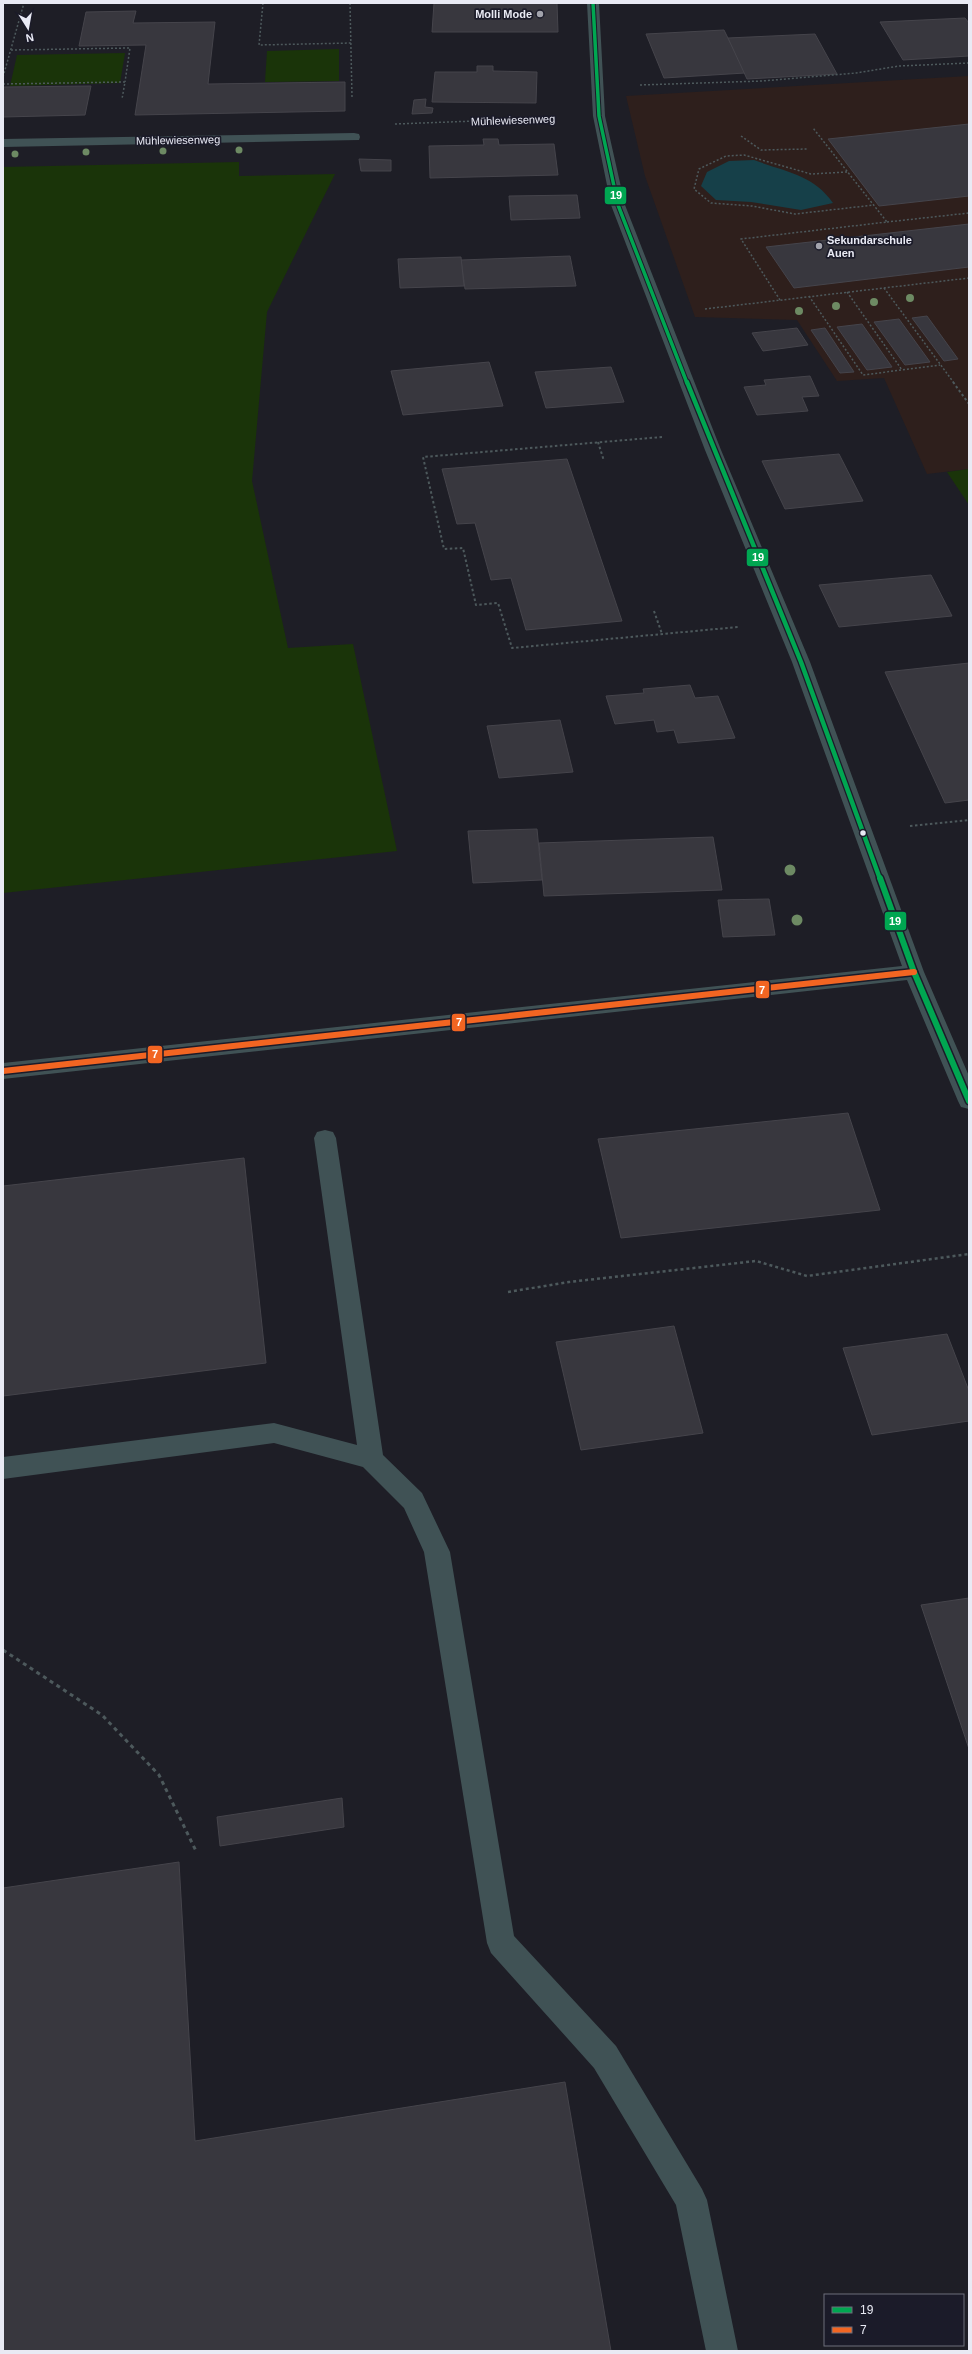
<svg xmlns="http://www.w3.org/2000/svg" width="972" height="2354" font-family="Arial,sans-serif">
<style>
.education{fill:#2e1f1c}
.green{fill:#1a3409}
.water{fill:#164049}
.building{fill:#38373e;stroke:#45444b}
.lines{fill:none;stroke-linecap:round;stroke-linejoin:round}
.path-far3{stroke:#4d595c;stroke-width:1.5;stroke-dasharray:2 2;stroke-linecap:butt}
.path-far2{stroke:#4d595c;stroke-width:2;stroke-dasharray:2.5 2.5;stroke-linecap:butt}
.path-far1{stroke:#4d595c;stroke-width:2.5;stroke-dasharray:3 3;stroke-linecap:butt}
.path{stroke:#4d595c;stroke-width:3;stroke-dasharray:4 4;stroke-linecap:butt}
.minor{fill:#405255;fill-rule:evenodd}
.bus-1-far2-casing{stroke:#1b1b29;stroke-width:5.5}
.bus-1-far1-casing{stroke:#1b1b29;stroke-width:7}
.bus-1-casing{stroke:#1b1b29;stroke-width:9}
.bus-2-casing{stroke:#1b1b29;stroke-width:9}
.bus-1-far2{stroke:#00a651;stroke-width:3.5}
.bus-1-far1{stroke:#00a651;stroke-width:4.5}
.bus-1{stroke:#00a651;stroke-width:6}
.bus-2{stroke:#f26522;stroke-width:6}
.tree{fill:#6d8a63}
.poi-dot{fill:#a2a3ac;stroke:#1b1b29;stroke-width:1.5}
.bus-dot{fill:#e9eaf4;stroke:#1b1b29;stroke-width:1.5}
.labels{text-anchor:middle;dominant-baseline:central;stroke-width:3.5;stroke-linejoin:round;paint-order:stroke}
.far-poi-label{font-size:11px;font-weight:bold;fill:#e9eaf4;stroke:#1b1b29;text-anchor:end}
.far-street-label{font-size:11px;fill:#e9eaf4;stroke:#1b1b29}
.line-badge{stroke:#1b1b29;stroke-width:1.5}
.badge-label{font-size:11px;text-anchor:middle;font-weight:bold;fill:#fff}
</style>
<rect width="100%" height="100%" fill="#1e1e26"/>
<polygon class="education" points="969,76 969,469 927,474 884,378 837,381 797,320 695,317 645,176 626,96"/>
<g class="green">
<polygon points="339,49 339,81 265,82 267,51"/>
<polygon points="125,53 120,83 10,86 17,55"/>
<polygon points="239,162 239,176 335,174 267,312 252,481 288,648 353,644 397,851 3,893 3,167"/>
<polygon points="969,469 969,505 947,472"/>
</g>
<path class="water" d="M754,160C785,172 813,174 833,203L801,210L751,202L716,200L701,186L707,172L729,161Z"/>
<g class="building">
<polygon points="434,3 557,3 558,32 432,32"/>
<polygon points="136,11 133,23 215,22 208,84 345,82 345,111 135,115 146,45 79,46 86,12"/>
<polygon points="965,18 969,23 969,56 903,60 880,22"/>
<polygon points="724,30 745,73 664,78 646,34"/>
<polygon points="815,34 837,74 747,79 728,38"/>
<polygon points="477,66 493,66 493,71 537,72 536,103 432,102 435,72 477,72"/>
<polygon points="91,86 85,115 3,117 3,87"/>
<polygon points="426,99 425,107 433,108 432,113 412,114 414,100"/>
<polygon points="969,124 969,196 879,206 828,139"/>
<polygon points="483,139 498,139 499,145 554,144 558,175 430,178 429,146 484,145"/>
<polygon points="359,159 391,160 391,171 361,171"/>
<polygon points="577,195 580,218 511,220 509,196"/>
<polygon points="969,224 969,267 794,288 766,247"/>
<polygon points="570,256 576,286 465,289 461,260"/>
<polygon points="461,257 464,286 400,288 398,259"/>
<polygon points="927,316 958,359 944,361 912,318"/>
<polygon points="899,319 930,362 905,365 874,322"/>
<polygon points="862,324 892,367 867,370 837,327"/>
<polygon points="797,328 808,345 763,351 752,333"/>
<polygon points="825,328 854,372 840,373 811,330"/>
<polygon points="489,362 503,406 403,415 391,371"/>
<polygon points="611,367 624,402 546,408 535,372"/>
<polygon points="810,376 819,396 802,397 808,411 757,415 744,387 766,385 764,380"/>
<polygon points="839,454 863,501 785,509 762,461"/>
<polygon points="567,459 622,621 526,630 511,578 491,580 475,523 457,524 442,469"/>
<polygon points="931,575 952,616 839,627 819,585"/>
<polygon points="969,663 969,800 945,803 885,672"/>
<polygon points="690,685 695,698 718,696 735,738 678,743 674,730 657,732 654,720 615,724 606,696 644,693 643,689"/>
<polygon points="560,720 573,772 499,778 487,726"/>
<polygon points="537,829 542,880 473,883 468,831"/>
<polygon points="713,837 722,890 544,896 539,843"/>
<polygon points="769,899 775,935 723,937 718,900"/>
<polygon points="848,1113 880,1210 621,1238 598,1139"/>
<polygon points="244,1158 266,1363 3,1396 3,1186"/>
<polygon points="674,1326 703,1433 581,1450 556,1342"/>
<polygon points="947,1334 969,1391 969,1421 872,1435 843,1348"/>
<polygon points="969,1598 969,1749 921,1605"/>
<polygon points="342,1798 344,1827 220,1846 217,1817"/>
<polygon points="179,1862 195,2141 565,2082 611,2351 3,2351 3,1888"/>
</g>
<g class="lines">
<g class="path-far3">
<polyline points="263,3 259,45 351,43"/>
<polyline points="350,3 352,97"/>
<polyline points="11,50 130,48 125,82"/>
<polyline points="3,77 24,3"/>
<polyline points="3,84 125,82 122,99"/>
<polyline points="640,85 762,81 856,73 899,66 969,63"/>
<polyline points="395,124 556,118"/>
<polyline points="741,136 761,150 807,149"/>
<polyline points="847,172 811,174 744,155 726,156 699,169 694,189 711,203 752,206 795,214 874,205"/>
<polyline points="887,222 969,213"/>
<polyline points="884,288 954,383"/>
<polyline points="847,292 902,370"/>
<polyline points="809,296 863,375 940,365"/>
<polyline points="780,300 741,239 887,222 813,128"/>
<polyline points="705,309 969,278"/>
</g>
<g class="path-far2">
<polyline points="953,382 969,404"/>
<polyline points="662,437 423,457 444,549 463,548 476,605 498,603 512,648 738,627"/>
<polyline points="598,442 604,461"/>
<polyline points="654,611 662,634"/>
<polyline points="910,826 969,820"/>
</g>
<polyline class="path-far1" points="508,1292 569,1282 756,1261 807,1276 969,1254"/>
<polyline class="path" points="3,1650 102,1715 159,1775 196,1851"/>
<g class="minor">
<polygon points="587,3 599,3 605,116 625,205 721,450 810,662 924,972 969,1076 969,1109 961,1107 958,1101 907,980 3,1079 3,1063 902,966 792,662 705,450 611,205 593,116"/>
<polygon points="354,133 359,134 360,137 359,140 3,147 3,139"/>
<polygon points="325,1130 333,1132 336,1138 383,1455 422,1493 450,1552 514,1936 616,2046 702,2189 707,2200 738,2351 706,2351 676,2205 594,2068 491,1953 487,1943 424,1552 404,1508 363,1467 274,1443 3,1479 3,1457 274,1423 357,1445 314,1138 317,1132"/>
</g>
<defs>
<polyline id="bus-1-far2" points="593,3 599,116 618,205 687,383"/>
<polyline id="bus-1-far1" points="687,382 801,662 880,879"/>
<polyline id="bus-1" points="880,878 914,972 969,1101"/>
<polyline id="bus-2" points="3,1071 914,972"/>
</defs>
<use href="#bus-1-far2" class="bus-1-far2-casing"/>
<use href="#bus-1-far1" class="bus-1-far1-casing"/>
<use href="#bus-1" class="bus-1-casing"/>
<use href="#bus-2" class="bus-2-casing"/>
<use href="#bus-1-far2" class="bus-1-far2"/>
<use href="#bus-1-far1" class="bus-1-far1"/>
<use href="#bus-1" class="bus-1"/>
<use href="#bus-2" class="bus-2"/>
</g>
<g class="tree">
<circle cx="239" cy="150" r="3.5"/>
<circle cx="163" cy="151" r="3.5"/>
<circle cx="86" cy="152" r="3.5"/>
<circle cx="15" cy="154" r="3.5"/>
<circle cx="910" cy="298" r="4"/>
<circle cx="874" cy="302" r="4"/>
<circle cx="836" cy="306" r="4"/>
<circle cx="799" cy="311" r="4"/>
<circle cx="790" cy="870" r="5.5"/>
<circle cx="797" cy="920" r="5.5"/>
</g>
<g class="poi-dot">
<circle cx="540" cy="14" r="4"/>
<circle cx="819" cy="246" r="4"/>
</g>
<circle class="bus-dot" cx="863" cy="833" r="3.5"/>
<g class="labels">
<g class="far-poi-label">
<text x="532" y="14">Molli Mode</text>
<text x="827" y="240" text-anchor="start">Sekundarschule<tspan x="827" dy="13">Auen</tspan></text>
</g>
<g class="far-street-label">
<text transform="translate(513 120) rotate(-2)">Mühlewiesenweg</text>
<text transform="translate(178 140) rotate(-1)">Mühlewiesenweg</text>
</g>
</g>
<g class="line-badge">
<rect x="604" y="186" width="23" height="19" rx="4" fill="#00a651"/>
<rect x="746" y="548" width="23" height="19" rx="4" fill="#00a651"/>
<rect x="884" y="911" width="23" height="20" rx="4" fill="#00a651"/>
<rect x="755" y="980" width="15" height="19" rx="4" fill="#f26522"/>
<rect x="451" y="1013" width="15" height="19" rx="4" fill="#f26522"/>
<rect x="147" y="1045" width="16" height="19" rx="4" fill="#f26522"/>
</g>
<g class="badge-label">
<text x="616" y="199">19</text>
<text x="758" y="561">19</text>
<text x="895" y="925">19</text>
<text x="762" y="994">7</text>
<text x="459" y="1026">7</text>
<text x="155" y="1058">7</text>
</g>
<rect width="972" height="2354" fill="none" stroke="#e9eaf4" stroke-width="8"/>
<rect x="824" y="2294" width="140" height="52" fill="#1b1b29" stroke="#6d6e7a"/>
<rect x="832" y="2307" width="20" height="6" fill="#00a651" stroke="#6d6e7a"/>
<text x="860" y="2314" font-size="12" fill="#e9eaf4">19</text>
<rect x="832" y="2327" width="20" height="6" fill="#f26522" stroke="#6d6e7a"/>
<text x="860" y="2334" font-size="12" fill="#e9eaf4">7</text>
<g transform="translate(28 28) rotate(169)" stroke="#1b1b29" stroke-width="3" paint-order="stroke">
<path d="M0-3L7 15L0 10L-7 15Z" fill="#e9eaf4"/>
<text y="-6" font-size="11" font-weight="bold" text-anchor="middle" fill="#e9eaf4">N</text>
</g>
</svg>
